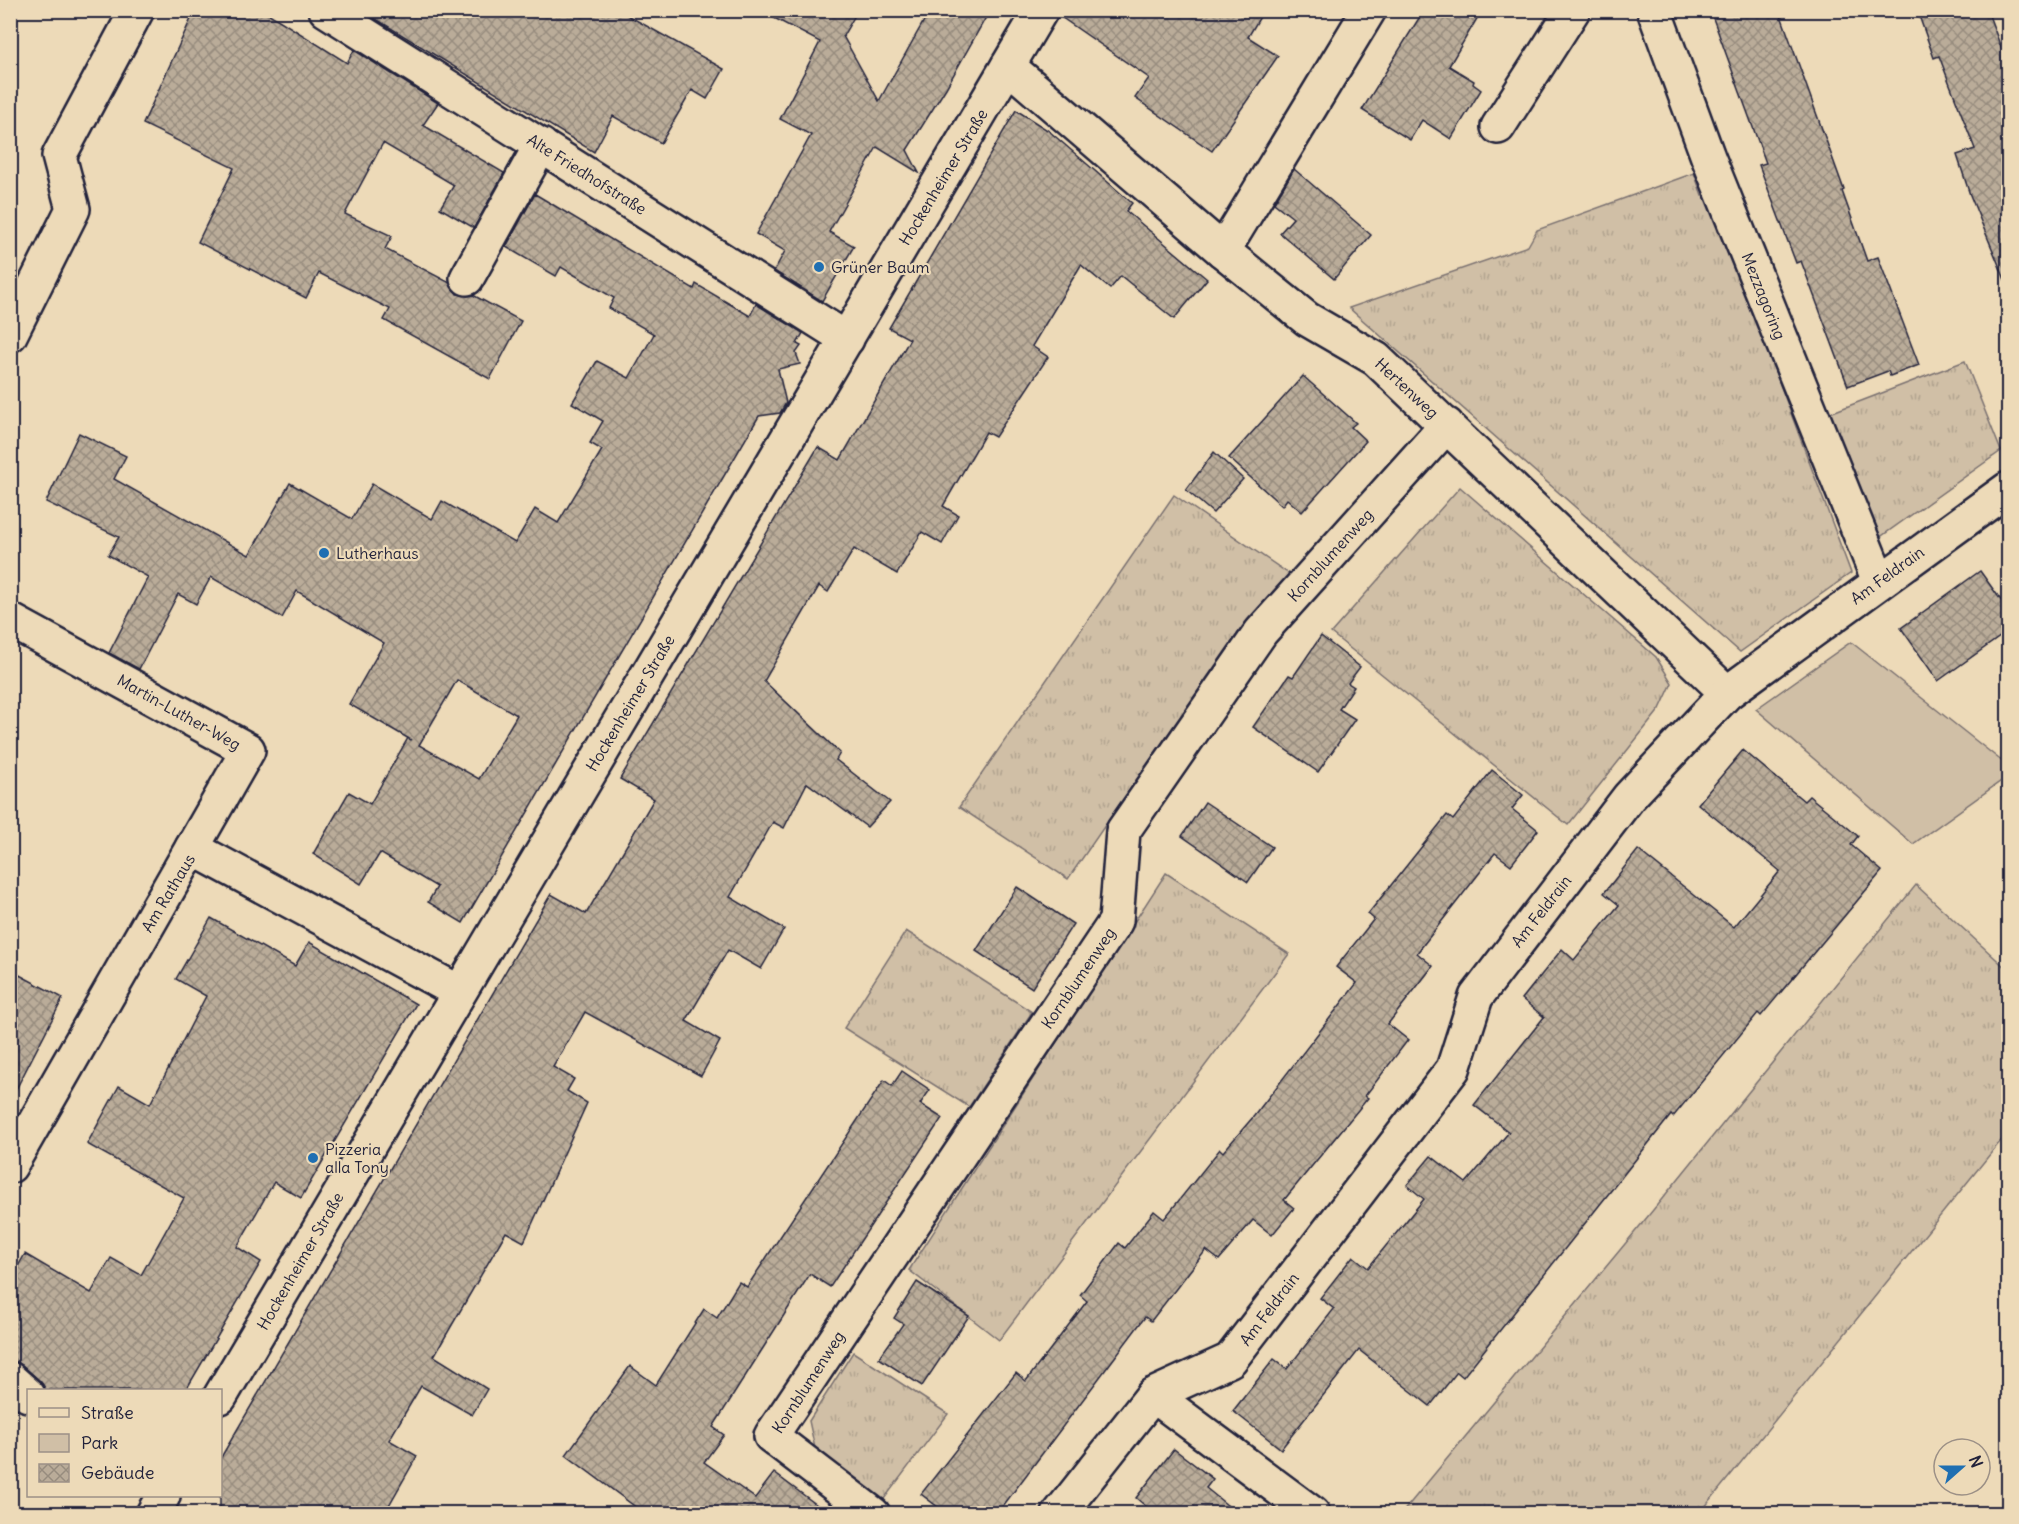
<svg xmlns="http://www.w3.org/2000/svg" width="2019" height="1524" font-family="Delius,sans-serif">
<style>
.grass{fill:url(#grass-tufts);stroke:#797070;stroke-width:1.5}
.green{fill:#d0bfa6;stroke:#797070;stroke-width:1.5}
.building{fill:url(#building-cross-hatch);stroke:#22223b;stroke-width:1.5;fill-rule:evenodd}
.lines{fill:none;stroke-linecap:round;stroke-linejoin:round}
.minor-casing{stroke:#22223b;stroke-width:38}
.minor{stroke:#eddab8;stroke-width:33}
.poi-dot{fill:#1f6fb2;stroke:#eddab8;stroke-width:2}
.labels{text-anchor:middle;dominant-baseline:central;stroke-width:4.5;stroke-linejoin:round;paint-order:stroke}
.street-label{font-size:16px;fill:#22223b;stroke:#eddab8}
.poi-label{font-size:16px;fill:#22223b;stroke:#eddab8;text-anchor:start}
</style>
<defs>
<pattern id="grass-tufts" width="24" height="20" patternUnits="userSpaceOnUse" patternTransform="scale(1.5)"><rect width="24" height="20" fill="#d0bfa6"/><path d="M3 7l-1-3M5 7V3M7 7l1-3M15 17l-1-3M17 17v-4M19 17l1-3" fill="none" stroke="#b2a490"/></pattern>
<pattern id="building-cross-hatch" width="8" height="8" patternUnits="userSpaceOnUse" patternTransform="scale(1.5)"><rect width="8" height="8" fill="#baac99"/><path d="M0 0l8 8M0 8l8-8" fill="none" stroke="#978c7e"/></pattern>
</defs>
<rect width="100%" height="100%" fill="#eddab8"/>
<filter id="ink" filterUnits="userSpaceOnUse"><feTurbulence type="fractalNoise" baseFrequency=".0167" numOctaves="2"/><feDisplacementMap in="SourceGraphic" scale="12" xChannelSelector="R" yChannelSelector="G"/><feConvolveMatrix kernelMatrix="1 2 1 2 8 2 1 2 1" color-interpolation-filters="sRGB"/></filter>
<g filter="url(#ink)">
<g class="grass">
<polygon points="1694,173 1702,195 1708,193 1851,573 1740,652 1349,308 1528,246 1537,230"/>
<polygon points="1965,361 2001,451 1876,540 1825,415"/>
<polygon points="1460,487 1656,657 1672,683 1660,709 1568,825 1331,633"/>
<polygon points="1174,495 1289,574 1244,624 1068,879 959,807"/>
<polygon points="1166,873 1289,954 999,1340 909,1270"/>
<polygon points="1916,885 2008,970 2008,1132 1700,1513 1402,1513 1649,1215"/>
<polygon points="906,931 1032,1012 969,1107 844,1028"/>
<polygon points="853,1352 948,1414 881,1503 816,1453 809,1421"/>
</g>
<polygon class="green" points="1851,642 2008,766 2008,776 1913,844 1756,709"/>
<g class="building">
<polygon points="195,10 263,10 347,63 354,50 438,103 423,125 504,173 474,228 440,208 454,185 383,143 345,214 392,236 385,249 450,283 457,294 473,295 521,321 490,379 384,320 390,309 319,273 306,298 198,242 234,168 143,124"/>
<polygon points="374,10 618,10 724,69 707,99 692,90 661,143 613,116 594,152 371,16"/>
<polygon points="759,10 858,10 843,36 879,101 930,10 990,10 946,88 907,150 919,173 877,147 829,232 854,246 822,301 774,271 785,251 756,234 811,135 780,119 820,42"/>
<polygon points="1060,10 1264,10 1248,37 1278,56 1212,151 1135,98 1149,78 1058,15"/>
<polygon points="1424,10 1482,10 1449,66 1474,81 1473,84 1481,90 1451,139 1422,120 1410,140 1362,110"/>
<polygon points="1710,10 1779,10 1844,190 1842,191 1867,261 1878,257 1919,365 1890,376 1888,371 1848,386 1801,261 1796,263 1759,165 1766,163"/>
<polygon points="1917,10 1987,10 2008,66 2008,287 1970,195 1957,155 1975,149 1939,56 1934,58"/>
<polygon points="1016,110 1049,131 1132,203 1126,211 1207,279 1174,319 1121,276 1110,289 1081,265 1032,346 1048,357 995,437 986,432 943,506 958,515 942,544 922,532 897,574 854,549 828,592 819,586 764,681 840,753 836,760 890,802 867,827 807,783 784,828 773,822 730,897 784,929 761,969 728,950 686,1021 720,1041 701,1076 585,1012 553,1067 574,1079 567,1091 587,1103 524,1242 506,1232 434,1356 487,1389 472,1415 421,1386 389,1440 417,1456 384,1514 220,1514 220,1459 551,894 586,914 654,799 620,779 818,447 840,460 910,339 889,328"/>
<polygon points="1294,169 1371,235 1334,279 1280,233 1293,218 1274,203"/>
<path d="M535,194L694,289L696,284L750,316L756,304L803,333L797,344L801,346L796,353L800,364L778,369L786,403L780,413L759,416L463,923L428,902L437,887L380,853L361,884L313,854L349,792L370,804L408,738L411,740L349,704L384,643L297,591L282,618L211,577L196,604L178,594L139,669L109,653L148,577L108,555L119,537L46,502L79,433L126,456L114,479L249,555L290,483L352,519L372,484L432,519L442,501L515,543L535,509L558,523L602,450L590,443L603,421L572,403L597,361L629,378L654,334L609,308L614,298L561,267L556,276L506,247ZM457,680L517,715L479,779L419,745Z"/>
<polygon points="1303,376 1356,423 1351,427 1366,441 1302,512 1287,499 1282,506 1229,458"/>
<polygon points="1214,452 1243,479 1213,513 1186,490"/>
<polygon points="1980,571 2008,610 2008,631 1938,681 1901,628"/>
<polygon points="1321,636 1360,667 1348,683 1354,687 1339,709 1355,719 1318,772 1253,727 1289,675 1293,677"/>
<polygon points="1743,750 1804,801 1809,796 1858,836 1851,845 1882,871 1761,1016 1758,1013 1673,1117 1671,1115 1463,1377 1457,1372 1430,1406 1359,1350 1281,1449 1233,1411 1274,1359 1287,1369 1334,1309 1320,1298 1353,1256 1368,1268 1424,1199 1407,1185 1431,1156 1466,1183 1509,1132 1474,1105 1544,1017 1522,999 1562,949 1574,960 1619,905 1604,893 1638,850 1734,927 1780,871 1698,804"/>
<polygon points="1492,770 1523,795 1512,809 1538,830 1511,865 1495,853 1417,953 1433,966 1388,1024 1408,1040 1365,1096 1368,1098 1284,1200 1294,1208 1272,1235 1253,1220 1219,1260 1206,1250 1151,1321 1145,1317 997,1514 947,1514 921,1494 1016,1373 1026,1381 1087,1301 1080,1295 1119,1243 1125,1248 1154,1211 1164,1219 1220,1149 1223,1152 1254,1116 1357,983 1336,967 1374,919 1368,914 1447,815 1453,820"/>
<polygon points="1205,802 1272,847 1248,882 1182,836"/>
<polygon points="1017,887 1073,924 1032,988 976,951"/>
<polygon points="211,918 295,966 309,942 416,1004 301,1198 274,1182 237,1247 261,1262 186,1390 46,1390 40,1381 22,1365 10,1360 10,1280 25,1254 91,1293 111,1258 141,1275 184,1198 87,1144 119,1086 150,1104 206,996 176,979"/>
<polygon points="10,970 63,998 10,1101"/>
<polygon points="902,1071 930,1090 920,1104 942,1118 830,1287 810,1274 713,1427 724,1435 704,1462 755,1498 774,1473 829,1514 645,1514 566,1455 630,1366 656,1385 704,1309 717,1318 739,1282 747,1287 884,1080 892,1086"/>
<polygon points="917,1282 969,1316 922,1386 879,1358 903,1324 894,1318"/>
<polygon points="1174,1449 1213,1479 1206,1488 1238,1514 1155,1514 1136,1498"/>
</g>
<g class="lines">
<defs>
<g id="minor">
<polyline points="326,10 847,339"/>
<polyline points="1654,10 1708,157 1879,581"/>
<polyline points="1008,66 1223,251 1307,319 1376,359 1727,693"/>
<polyline points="1498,127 1573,10"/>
<polyline points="1223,251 1369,10"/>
<polyline points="467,278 541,145"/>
<polyline points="10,335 73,209 59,156 137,10"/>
<polyline points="10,620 248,750 192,848"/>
<polyline points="10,1166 192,848 459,992"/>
<polyline points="10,1379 28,1395"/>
<polyline points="1153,1395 1313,1514"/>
<polyline points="220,1397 1041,10"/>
<polyline points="153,1514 163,1496"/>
<polyline points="873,1514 771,1436 1116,921 1123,831 1261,632 1447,425"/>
<polyline points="1059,1514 1153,1395 1230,1360 1453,1069 1476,997 1629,797 1727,693 2008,489"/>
</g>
</defs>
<use href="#minor" class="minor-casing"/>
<use href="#minor" class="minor"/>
</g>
</g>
<g class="poi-dot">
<circle cx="819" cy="267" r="6"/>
<circle cx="324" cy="553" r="6"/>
<circle cx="313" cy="1158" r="6"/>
</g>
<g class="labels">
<g class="street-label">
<text transform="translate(587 174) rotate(32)">Alte Friedhofstraße</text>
<text transform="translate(943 177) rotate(-59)">Hockenheimer Straße</text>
<text transform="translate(1764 296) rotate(68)">Mezzagoring</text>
<text transform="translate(1407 388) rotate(43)">Hertenweg</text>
<text transform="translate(1330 555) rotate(-48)">Kornblumenweg</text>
<text transform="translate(1887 575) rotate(-36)">Am Feldrain</text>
<text transform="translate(630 703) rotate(-59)">Hockenheimer Straße</text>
<text transform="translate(179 712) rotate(29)">Martin-Luther-Weg</text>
<text transform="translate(168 893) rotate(-59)">Am Rathaus</text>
<text transform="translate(1541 911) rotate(-52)">Am Feldrain</text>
<text transform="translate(1078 978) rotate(-56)">Kornblumenweg</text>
<text transform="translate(300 1261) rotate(-60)">Hockenheimer Straße</text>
<text transform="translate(1269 1309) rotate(-53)">Am Feldrain</text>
<text transform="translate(808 1382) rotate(-57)">Kornblumenweg</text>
</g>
<g class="poi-label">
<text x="831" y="267">Grüner Baum</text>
<text x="336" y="553">Lutherhaus</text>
<text x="325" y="1149">Pizzeria<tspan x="325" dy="18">alla Tony</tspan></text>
</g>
</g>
<rect width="2019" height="1524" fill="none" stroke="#eddab8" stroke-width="36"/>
<rect x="18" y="18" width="1983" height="1488" fill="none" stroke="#22223b" stroke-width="2" filter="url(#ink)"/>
<rect x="27" y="1389" width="195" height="108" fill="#eddab8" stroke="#9c9086" stroke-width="1.5"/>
<rect x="39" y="1408" width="30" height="9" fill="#eddab8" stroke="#9c9086" stroke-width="1.5"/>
<text x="81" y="1419" font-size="18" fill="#22223b">Straße</text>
<rect x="39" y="1434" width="30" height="18" fill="#d0bfa6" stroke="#9c9086" stroke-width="1.5"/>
<text x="81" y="1449" font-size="18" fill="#22223b">Park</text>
<rect x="39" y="1464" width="30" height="18" fill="url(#building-cross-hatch)" stroke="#9c9086" stroke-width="1.5"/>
<text x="81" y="1479" font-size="18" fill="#22223b">Gebäude</text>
<g transform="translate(1962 1467) rotate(69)"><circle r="28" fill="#eddab8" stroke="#9c9086" stroke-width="1.5"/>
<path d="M0-4.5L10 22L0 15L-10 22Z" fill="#1f6fb2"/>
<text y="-9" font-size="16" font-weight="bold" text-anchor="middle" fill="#22223b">N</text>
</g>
</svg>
